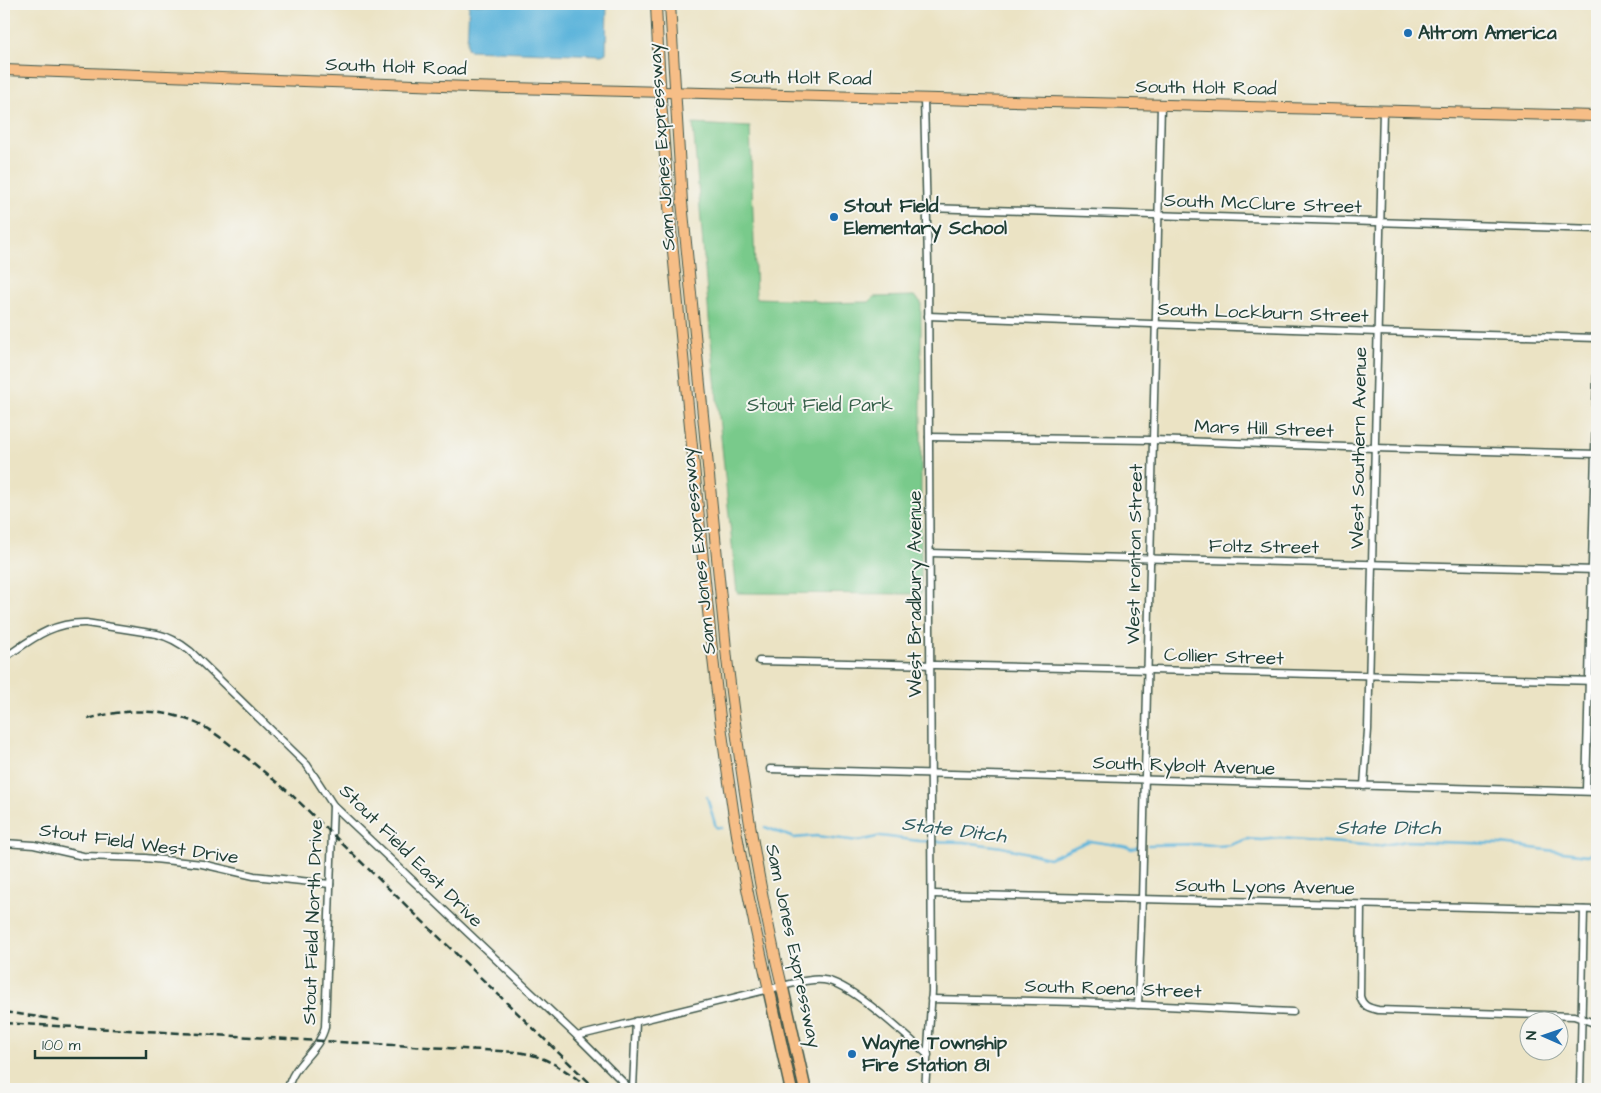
<svg xmlns="http://www.w3.org/2000/svg" width="1601" height="1093" font-family="'Architects Daughter',sans-serif">
<style>
.green{fill:#79ca8b;stroke:#4c8460}
.water{fill:#5eb5db;stroke:#3e7988}
.lines{fill:none;stroke-linecap:round;stroke-linejoin:round}
.stream{stroke:#5eb5db;stroke-width:2.5}
.street-casing{stroke:#3e564a;stroke-width:9}
.primary-casing{stroke:#3e564a;stroke-width:12}
.highway-casing{stroke:#3e564a;stroke-width:14}
.street{stroke:#fff;stroke-width:6}
.primary{stroke:#f6be87;stroke-width:10}
.highway{stroke:#f6be87;stroke-width:11}
.rail{stroke:#1f3d34;stroke-width:2.5;stroke-dasharray:8 4;stroke-linecap:butt}
.poi-dot{fill:#1f6fb2;stroke:#f6f6f2;stroke-width:2}
.labels{text-anchor:middle;dominant-baseline:central;stroke-width:4;stroke-linejoin:round;paint-order:stroke}
.poi-label{font-size:19px;font-weight:bold;fill:#1f3d34;stroke:#f6f6f2;text-anchor:start}
.street-label{font-size:19px;fill:#1f3d34;stroke:#f6f6f2}
.park-label{font-size:19px;fill:#36604a;stroke:#f6f6f2}
.water-label{font-size:20px;font-style:italic;fill:#2f5b5e;stroke:#f6f6f2}
</style>
<rect width="100%" height="100%" fill="#f6f6f2"/>
<filter id="ink" filterUnits="userSpaceOnUse"><feTurbulence type="fractalNoise" baseFrequency=".02" numOctaves="2"/><feDisplacementMap in="SourceGraphic" scale="10" xChannelSelector="R" yChannelSelector="G"/><feConvolveMatrix kernelMatrix="1 2 1 2 8 2 1 2 1" color-interpolation-filters="sRGB"/></filter>
<filter id="wash" filterUnits="userSpaceOnUse"><feTurbulence type="fractalNoise" baseFrequency=".0096" numOctaves="4" result="noise"/><feDisplacementMap in="SourceGraphic" scale="20" xChannelSelector="R" yChannelSelector="G"/><feGaussianBlur stdDeviation="1.12" result="paint"/><feColorMatrix in="noise" values="0 0 0 0 0 0 0 0 0 0 0 0 0 0 0 0 0 1.4 0 .05"/><feComposite in="paint" operator="in"/></filter>
<g filter="url(#wash)">
<rect width="100%" height="100%" fill="#ebe3c4"/>
<polygon class="green" points="693,124 750,127 756,298 814,300 819,303 869,302 874,297 914,296 921,302 921,594 737,593 710,330"/>
<polygon class="water" points="469,4 607,4 606,53 602,55 469,50 467,48 467,44"/>
<g class="lines">
<g class="stream">
<polyline points="707,797 716,827 722,828"/>
<polyline points="765,827 794,838 816,836 859,841 881,836 919,841 964,842 1002,847 1049,858 1089,841 1124,846 1132,849 1138,847"/>
<polyline points="1148,845 1203,844 1218,846 1230,845 1247,839 1262,840 1280,838 1378,846 1406,841 1501,844 1587,855 1597,852"/>
</g>
</g>
</g>
<g filter="url(#ink)">
<g class="lines">
<defs>
<g id="street">
<polyline points="924,99 928,263 932,991 925,1089"/>
<polyline points="927,208 1597,229"/>
<polyline points="928,316 1377,332 1597,338"/>
<polyline points="929,437 1153,440 1374,448 1597,454"/>
<polyline points="930,553 1597,570"/>
<path d="M4,658C31,640 51,622 86,623L157,634C170,637 180,643 190,651L307,765L333,805L577,1036L630,1089"/>
<path d="M759,661C1038,666 1318,675 1597,681"/>
<polyline points="770,769 1597,792"/>
<polyline points="1364,786 1368,730 1383,110"/>
<polyline points="1586,791 1597,376"/>
<polyline points="4,843 34,845 83,856 145,858 202,864 254,876 330,884"/>
<polyline points="932,894 1597,910"/>
<path d="M1361,905L1360,996C1362,1006 1369,1008 1378,1010L1574,1016L1597,1024"/>
<polyline points="931,999 1078,1002 1293,1012"/>
<polyline points="1138,1005 1142,900 1161,105"/>
<path d="M577,1036L782,986C796,983 811,978 824,980C851,983 906,1036 928,1055"/>
<path d="M288,1089C292,1064 319,1052 325,1027L333,805"/>
<polyline points="633,1089 636,1021"/>
<polyline points="1580,1089 1584,910"/>
</g>
<g id="primary">
<path d="M656,4C662,155 678,306 693,456C704,567 713,679 730,789C739,856 754,923 769,990"/>
<path d="M670,4L682,202L727,659C740,769 756,879 782,986"/>
<polyline points="4,70 470,87 1597,116"/>
</g>
<g id="highway">
<polyline points="782,986 805,1089"/>
<polyline points="769,990 791,1089"/>
</g>
</defs>
<use href="#street" class="street-casing"/>
<use href="#primary" class="primary-casing"/>
<use href="#highway" class="highway-casing"/>
<use href="#street" class="street"/>
<use href="#primary" class="primary"/>
<use href="#highway" class="highway"/>
<g class="rail">
<path d="M88,719C129,707 174,708 211,731C225,740 238,751 251,761C266,774 281,785 295,798L596,1089"/>
<polyline points="4,1012 60,1020"/>
<path d="M4,1023L517,1052C542,1055 562,1067 582,1083"/>
</g>
</g>
</g>
<g class="poi-dot">
<circle cx="1408" cy="33" r="5"/>
<circle cx="834" cy="217" r="5"/>
<circle cx="852" cy="1054" r="5"/>
</g>
<g class="labels">
<g class="poi-label">
<text x="1418" y="33">Altrom America</text>
<text x="844" y="206">Stout Field<tspan x="844" dy="22">Elementary School</tspan></text>
<text x="862" y="1043">Wayne Township<tspan x="862" dy="22">Fire Station 81</tspan></text>
</g>
<g class="street-label">
<text transform="translate(396 67) rotate(2)">South Holt Road</text>
<text transform="translate(801 78) rotate(1)">South Holt Road</text>
<text transform="translate(1206 88) rotate(1)">South Holt Road</text>
<text transform="translate(662 147) rotate(-94)">Sam Jones Expressway</text>
<text transform="translate(1263 204) rotate(2)">South McClure Street</text>
<text transform="translate(1263 313) rotate(2)">South Lockburn Street</text>
<text transform="translate(1264 429) rotate(2)">Mars Hill Street</text>
<text transform="translate(1359 448) rotate(-89)">West Southern Avenue</text>
<text transform="translate(1264 547) rotate(1)">Foltz Street</text>
<text transform="translate(699 551) rotate(-96)">Sam Jones Expressway</text>
<text transform="translate(1135 554) rotate(-89)">West Ironton Street</text>
<text transform="translate(915 594) rotate(-90)">West Bradbury Avenue</text>
<text transform="translate(1224 657) rotate(2)">Collier Street</text>
<text transform="translate(1184 766) rotate(2)">South Rybolt Avenue</text>
<text transform="translate(139 844) rotate(8)">Stout Field West Drive</text>
<text transform="translate(411 856) rotate(45)">Stout Field East Drive</text>
<text transform="translate(1265 887) rotate(1)">South Lyons Avenue</text>
<text transform="translate(313 922) rotate(-88)">Stout Field North Drive</text>
<text transform="translate(793 946) rotate(78)">Sam Jones Expressway</text>
<text transform="translate(1113 989) rotate(2)">South Roena Street</text>
</g>
<g class="park-label">
<text x="820" y="405">Stout Field Park</text>
</g>
<g class="water-label">
<text x="1388" y="828">State Ditch</text>
<text transform="translate(954 830) rotate(7)">State Ditch</text>
</g>
</g>
<rect width="1601" height="1093" fill="none" stroke="#f6f6f2" stroke-width="20"/>
<g transform="translate(1544 1036) rotate(272)"><circle r="24" fill="#f6f6f2" stroke="#a0aca6"/>
<path d="M0-4L9 19L0 12L-9 19Z" fill="#1f6fb2"/>
<text y="-8" font-size="14" font-weight="bold" text-anchor="middle" fill="#1f3d34">N</text>
</g>
<path d="M35 1050v8h111v-8" fill="none" stroke="#1f3d34" stroke-width="2.5"/>
<text x="42" y="1050" font-size="15" fill="#1f3d34" stroke="#f6f6f2" stroke-width="4" paint-order="stroke">100 m</text>
</svg>
